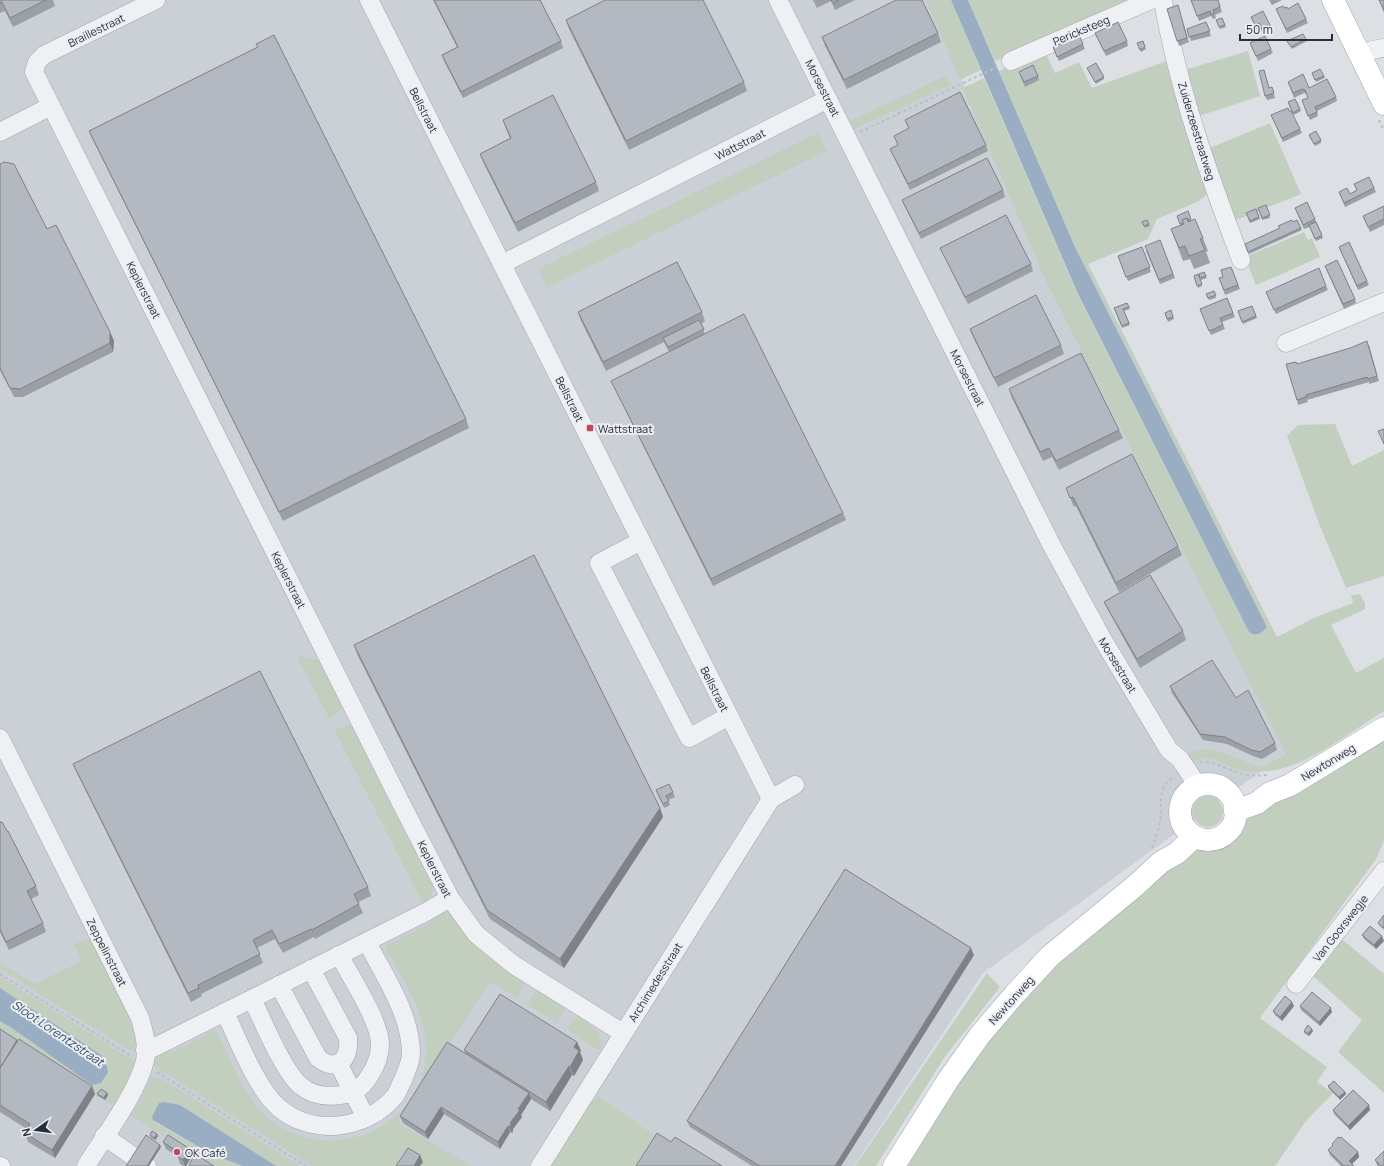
<svg xmlns="http://www.w3.org/2000/svg" width="1384" height="1166" font-family="Manrope,sans-serif">
<style>
.built{fill:#cbcfd6}
.green{fill:#c2cebe}
.water{fill:#9aaec3}
.lines{fill:none;stroke-linecap:round;stroke-linejoin:round}
.minor-casing{stroke:#a2a7ae;stroke-width:19}
.major-casing{stroke:#9da4b0;stroke-width:23}
.path{stroke:#bbbec4;stroke-width:2;stroke-dasharray:3 3;stroke-linecap:butt}
.minor{stroke:#eff0f4;stroke-width:18}
.major{stroke:#fff;stroke-width:22}
.wall{fill:#9b9fa6}
.shaded-wall{fill:#7e8287}
.building{fill:#b4b9c1;stroke:#7e8287}
.poi-dot{fill:#c2495c;stroke:#ebeff3;stroke-width:1.5}
.labels{text-anchor:middle;dominant-baseline:central;stroke-width:4;stroke-linejoin:round;paint-order:stroke}
.street-label{font-size:11px;fill:#272e3a;stroke:#ebeff3}
.poi-label{font-size:11px;fill:#272e3a;stroke:#ebeff3;text-anchor:start}
.water-label{font-size:12px;font-style:italic;fill:#354d6a;stroke:#ebeff3}
</style>
<rect width="100%" height="100%" fill="#dce0e5"/>
<polygon class="built" points="0,0 927,0 1055,296 1289,751 983,973 854,1166 0,1166"/>
<g class="green">
<polygon points="926,0 951,0 981,70 960,80"/>
<polygon points="968,0 1134,0 1135,2 995,61"/>
<polygon points="1248,51 1260,96 1196,117 1184,70"/>
<path d="M1045,52L1055,73L1079,62L1092,88L1172,59L1207,194L1199,201L1157,219L1148,239L1088,264L1277,637L1316,617L1353,603L1351,595L1360,594L1365,603V609L1331,625L1356,673L1384,658V711C1353,730 1304,769 1268,771C1259,772 1249,772 1240,770C1218,764 1213,751 1189,763L1184,756C1212,739 1236,761 1263,768L1286,754L1046,281L963,88L984,78L1078,295L1249,632C1257,637 1261,634 1267,627L1075,247L999,71Z"/>
<polygon points="945,76 950,85 854,129 850,121"/>
<polygon points="1270,123 1301,194 1231,222 1205,150"/>
<polygon points="818,133 827,151 547,287 538,269"/>
<polygon points="1304,232 1308,240 1312,238 1320,257 1256,285 1245,257"/>
<polygon points="1335,424 1352,466 1384,450 1384,576 1346,588 1320,526 1287,436 1298,425"/>
<polygon points="301,656 324,662 345,705 337,714 329,718 298,658"/>
<polygon points="355,724 436,885 427,901 423,904 334,729"/>
<path d="M1384,736V841L1376,859L1260,1018L1327,1067L1317,1082L1333,1093L1306,1121L1275,1166H901L964,1068L1040,976L1199,844C1219,846 1232,839 1240,820Z"/>
<circle cx="1208" cy="812" r="15"/>
<path d="M451,912L526,980L517,998L490,982L399,1123L471,1166H312L150,1063L169,1050L174,1051L216,1030C232,1062 245,1103 276,1124C339,1166 431,1123 426,1043C424,1009 400,976 385,946L432,922L430,919L441,913Z"/>
<polygon points="93,937 136,1026 137,1052 131,1051 0,969 0,963 35,984 82,961 74,944"/>
<polygon points="1339,937 1384,974 1384,1093 1338,1052 1362,1020 1311,974"/>
<polygon points="987,973 1000,987 944,1058 876,1166 855,1166"/>
<polygon points="0,977 134,1061 136,1068 117,1102 111,1104 108,1103 0,1035 0,1021 12,1028 84,1043 0,988"/>
<polygon points="538,989 564,1004 564,1010 557,1023 526,1004"/>
<path d="M581,1015L590,1020L588,1023C599,1031 603,1038 600,1051L567,1029L575,1018Z"/>
<polygon points="151,1077 162,1079 300,1166 276,1166 180,1105 155,1123 213,1155 243,1166 212,1166 130,1115 144,1094"/>
<polygon points="598,1096 698,1166 546,1166 563,1135"/>
</g>
<g class="water">
<path d="M951,0H968L1075,247L1267,627C1261,634 1257,637 1249,632L1078,294Z"/>
<polygon points="0,988 101,1055 106,1064 108,1072 101,1083 92,1085 12,1028 0,1021"/>
<polygon points="165,1102 180,1105 276,1166 243,1166 213,1155 153,1120 152,1117 159,1103"/>
</g>
<g class="lines">
<defs>
<g id="minor">
<polyline points="156,0 44,55 37,62 34,72 403,807 450,898 476,934 514,965 623,1033"/>
<polyline points="369,0 771,799"/>
<polyline points="778,0 1052,546 1103,640 1169,750 1180,759 1198,786"/>
<path d="M1163,0C1178,90 1209,175 1241,260"/>
<polyline points="1360,55 1372,50 1384,48"/>
<polyline points="1011,61 1151,0"/>
<polyline points="0,132 51,106"/>
<polyline points="502,264 828,99"/>
<polyline points="1286,343 1384,302"/>
<polyline points="641,541 599,563 689,738 729,716"/>
<path d="M0,738L140,1018C144,1031 148,1046 145,1061C136,1095 105,1135 86,1166"/>
<polyline points="1296,984 1384,871"/>
<path d="M279,985L318,1058C337,1073 350,1060 348,1038L311,969"/>
<path d="M252,999C262,1019 284,1073 301,1086C314,1097 332,1097 347,1094C357,1091 365,1084 370,1075C376,1066 380,1055 380,1044C380,1022 350,975 339,955"/>
<path d="M225,1012C238,1040 256,1087 278,1107C312,1137 367,1130 395,1096C398,1092 400,1085 403,1080C406,1072 411,1062 411,1054C411,1014 384,976 367,942"/>
<polyline points="145,1050 151,1049 426,912 450,898"/>
<polyline points="338,1063 366,1118"/>
<polyline points="104,1136 147,1166"/>
<polyline points="0,1166 1,1166"/>
<polyline points="540,1166 771,799 795,785"/>
</g>
<g id="major">
<polyline points="1333,0 1384,104"/>
<circle cx="1208" cy="812" r="28"/>
<polyline points="1235,811 1257,803 1270,793 1290,785 1384,728"/>
<polyline points="894,1166 948,1080 980,1035 1014,995 1050,956 1135,886 1161,862 1177,853 1194,837"/>
</g>
</defs>
<use href="#minor" class="minor-casing"/>
<use href="#major" class="major-casing"/>
<g class="path">
<polyline points="1379,120 1384,131"/>
<polyline points="860,132 997,67"/>
<path d="M1200,762C1214,760 1225,769 1239,773C1247,776 1258,776 1267,775"/>
<path d="M1152,848C1156,837 1160,826 1161,814C1161,798 1159,787 1173,777"/>
<polyline points="0,974 131,1056"/>
<polyline points="157,1072 306,1166"/>
</g>
<use href="#minor" class="minor"/>
<use href="#major" class="major"/>
</g>
<g class="wall">
<polygon points="0,0 53,0 55,6 13,27 5,11 0,13"/>
<polygon points="433,0 540,0 561,41 563,48 463,98 444,61 442,55 457,47"/>
<polygon points="813,0 855,0 835,10 831,1 817,8"/>
<polygon points="1191,0 1218,0 1222,12 1215,15 1216,18 1213,19 1211,16 1199,21"/>
<polygon points="1269,0 1282,0 1272,5"/>
<polygon points="1379,0 1384,0 1384,13"/>
<polygon points="1178,5 1189,42 1179,46 1167,9"/>
<polygon points="1284,8 1306,19 1308,23 1287,33 1276,9"/>
<polygon points="1251,17 1271,27 1273,32 1265,36 1260,28 1257,30"/>
<polygon points="1222,18 1226,27 1220,29 1216,20"/>
<polygon points="566,20 744,82 747,91 629,150 569,29"/>
<polygon points="1206,22 1211,36 1191,41 1187,29"/>
<polygon points="938,33 941,42 847,89 825,46 822,37"/>
<polygon points="1095,33 1127,41 1128,46 1106,56"/>
<polygon points="1079,35 1085,49 1059,61 1053,47"/>
<polygon points="1306,39 1307,41 1292,49 1287,41"/>
<polygon points="1143,41 1146,49 1141,52 1137,43"/>
<polygon points="1250,43 1271,49 1273,53 1258,61"/>
<polygon points="256,44 466,419 469,428 283,521 93,140 89,131 258,47"/>
<polygon points="1087,68 1104,77 1104,79 1096,84"/>
<polygon points="1264,70 1269,88 1272,87 1275,98 1267,100 1265,96"/>
<polygon points="1019,72 1038,76 1039,80 1025,87"/>
<polygon points="1312,73 1324,76 1325,78 1316,82"/>
<polygon points="1288,82 1309,88 1336,97 1337,101 1317,111 1318,116 1310,120 1302,100 1308,98 1307,94 1304,93 1294,98"/>
<polygon points="1295,99 1301,111 1294,115 1289,105"/>
<polygon points="1271,115 1300,129 1302,133 1283,142"/>
<polygon points="503,120 596,182 599,191 518,232 483,162 480,154 510,138 506,129"/>
<polygon points="905,120 986,145 988,151 910,190 893,155 890,149 898,145 894,136 909,129"/>
<polygon points="1310,137 1321,140 1321,143 1315,146"/>
<polygon points="0,164 47,229 110,332 114,341 113,352 23,397 14,397 0,370"/>
<polygon points="1354,184 1374,188 1376,192 1345,207 1339,192 1350,194 1357,190"/>
<polygon points="1003,190 1005,197 921,239 905,207 902,200"/>
<polygon points="1266,205 1270,218 1262,220 1258,208"/>
<polygon points="1384,207 1384,225 1370,232 1363,216"/>
<polygon points="1295,208 1315,219 1323,238 1316,241 1310,227 1304,229"/>
<polygon points="1256,209 1260,219 1250,223 1246,213"/>
<polygon points="1188,211 1191,221 1203,238 1208,251 1206,252 1210,263 1194,269 1190,259 1183,261 1171,229 1180,225 1177,216"/>
<polygon points="1147,220 1150,226 1145,228 1142,222"/>
<polygon points="1297,220 1302,230 1249,254 1245,244"/>
<polygon points="1160,240 1175,278 1160,284 1146,251"/>
<polygon points="1142,247 1151,272 1128,281 1118,256"/>
<polygon points="1339,247 1367,281 1369,285 1358,290"/>
<polygon points="940,248 1031,264 1033,271 968,304"/>
<polygon points="1325,266 1355,299 1356,303 1344,309"/>
<polygon points="1231,267 1240,289 1225,295 1219,278 1223,277"/>
<polygon points="1204,272 1207,278 1201,280 1199,274"/>
<polygon points="1198,274 1202,286 1198,288 1194,276"/>
<polygon points="1326,286 1328,290 1276,314 1266,292"/>
<polygon points="1214,291 1216,298 1209,300 1206,294"/>
<polygon points="1227,298 1235,317 1222,322 1225,329 1211,335 1200,309"/>
<polygon points="1127,303 1130,309 1124,311 1130,325 1122,328 1114,308"/>
<polygon points="1252,306 1257,318 1243,324 1238,311"/>
<polygon points="1171,310 1174,319 1168,322 1165,313"/>
<polygon points="578,312 702,312 705,321 701,324 705,334 669,352 664,342 606,371 581,321"/>
<polygon points="970,329 1061,345 1064,354 998,387 973,337"/>
<polygon points="1369,345 1379,381 1369,384 1369,382 1307,400 1308,402 1298,405 1297,400 1297,364"/>
<polygon points="611,381 843,513 846,520 713,586 614,387"/>
<polygon points="1009,389 1119,430 1123,438 1059,470 1052,457 1043,461 1012,398"/>
<polygon points="1066,488 1178,546 1182,555 1119,592 1076,506 1074,507"/>
<polygon points="1104,602 1183,631 1186,640 1140,668 1108,610"/>
<polygon points="354,645 660,808 663,817 564,968 490,919 357,654"/>
<polygon points="1170,686 1236,698 1275,743 1277,750 1262,759 1253,756 1227,744 1203,740 1172,693"/>
<polygon points="73,764 368,887 371,896 358,902 363,913 315,939 314,937 283,953 275,939 257,948 263,963 201,994 202,996 191,1002 77,773"/>
<polygon points="656,790 673,792 675,797 668,800 670,805 664,808"/>
<polygon points="0,822 36,886 39,895 31,899 43,923 46,932 9,950 0,932"/>
<polygon points="1384,915 1384,930 1379,925 1378,923"/>
<polygon points="1362,935 1384,941 1376,949 1364,939"/>
<polygon points="974,955 841,1166 752,1166 690,1127 687,1121"/>
<polygon points="1294,1006 1282,1021 1275,1015 1273,1011"/>
<polygon points="1300,1006 1332,1012 1320,1026 1301,1010"/>
<polygon points="0,1029 95,1094 55,1158 28,1142 25,1133 27,1129 0,1112"/>
<polygon points="1304,1031 1313,1031 1309,1036 1304,1033"/>
<polygon points="577,1042 581,1051 580,1052 583,1060 574,1076 572,1075 550,1111 531,1099 521,1115 522,1117 513,1129 513,1131 512,1133 510,1132 500,1149 444,1114 428,1139 403,1123 400,1116 465,1053 464,1050"/>
<polygon points="1328,1087 1345,1092 1346,1094 1340,1100 1329,1089"/>
<polygon points="107,1093 108,1095 105,1100 98,1096 97,1094"/>
<polygon points="1333,1110 1370,1110 1350,1130 1334,1114"/>
<polygon points="157,1134 158,1136 155,1140 151,1137 150,1135"/>
<polygon points="163,1142 192,1156 186,1166 184,1166 180,1164 178,1157 166,1149"/>
<polygon points="1332,1144 1358,1152 1359,1157 1352,1164 1354,1166 1341,1166 1330,1155 1328,1150 1332,1146"/>
<polygon points="1375,1160 1384,1166 1378,1166 1377,1165"/>
</g>
<g class="shaded-wall">
<polygon points="110,332 114,341 113,352 110,343"/>
<polygon points="660,808 663,817 564,968 560,959"/>
<polygon points="1382,936 1384,941 1376,949 1374,945"/>
<polygon points="971,948 974,955 841,1166 835,1166"/>
<polygon points="1292,1002 1294,1006 1282,1021 1280,1017"/>
<polygon points="1331,1008 1332,1012 1320,1026 1319,1022"/>
<polygon points="1312,1029 1313,1031 1309,1036 1308,1034"/>
<polygon points="577,1042 581,1051 580,1052 583,1060 574,1076 570,1067 574,1047"/>
<polygon points="569,1066 572,1075 550,1111 546,1102"/>
<polygon points="92,1086 95,1094 55,1158 52,1150"/>
<polygon points="1345,1092 1346,1094 1340,1100 1339,1097"/>
<polygon points="107,1093 108,1095 105,1100 104,1098"/>
<polygon points="529,1093 531,1099 521,1115 522,1117 513,1129 513,1131 512,1133 509,1127 510,1123"/>
<polygon points="1369,1105 1370,1110 1350,1130 1348,1126"/>
<polygon points="441,1107 444,1114 428,1139 425,1132"/>
<polygon points="508,1126 510,1132 500,1149 498,1142"/>
<polygon points="157,1134 158,1136 155,1140 154,1138"/>
<polygon points="160,1145 161,1147 149,1166 147,1166"/>
<polygon points="190,1149 192,1156 186,1166 185,1166 183,1160"/>
<polygon points="1358,1152 1359,1157 1350,1166 1349,1161"/>
<polygon points="420,1155 423,1162 420,1166 414,1166"/>
</g>
<g class="building">
<polygon points="0,0 46,0 10,18 2,2 0,3"/>
<polygon points="434,0 540,0 561,41 461,92 442,55 458,47"/>
<polygon points="605,0 703,0 744,82 626,141 566,20"/>
<polygon points="831,0 839,0 833,3"/>
<polygon points="896,0 922,0 938,33 844,80 822,37"/>
<polygon points="1191,0 1218,0 1220,7 1213,10 1214,13 1211,15 1210,11 1197,16"/>
<polygon points="1379,0 1384,0 1384,10"/>
<polygon points="1298,3 1306,19 1286,29 1276,9 1283,6 1284,8 1287,7 1288,9"/>
<polygon points="1178,5 1187,38 1177,41 1167,9"/>
<polygon points="1263,11 1271,27 1263,31 1259,23 1255,25 1251,17"/>
<polygon points="1222,18 1225,25 1219,27 1216,20"/>
<polygon points="1118,22 1127,41 1104,51 1095,33"/>
<polygon points="1206,22 1210,31 1189,37 1187,29"/>
<polygon points="1303,34 1306,39 1291,47 1287,41"/>
<polygon points="274,35 466,419 279,512 89,131 258,47 256,44"/>
<polygon points="1079,35 1083,44 1057,57 1053,47"/>
<polygon points="1265,36 1271,49 1256,56 1250,43"/>
<polygon points="1143,41 1145,47 1140,50 1137,43"/>
<polygon points="1096,63 1104,77 1095,82 1087,68"/>
<polygon points="1033,65 1038,76 1024,82 1019,72"/>
<polygon points="1320,69 1324,76 1315,80 1312,73"/>
<polygon points="1264,70 1269,88 1272,87 1274,93 1265,96 1259,71"/>
<polygon points="1303,74 1309,88 1327,79 1336,97 1315,107 1317,112 1308,116 1302,100 1308,98 1305,90 1302,89 1293,93 1288,82"/>
<polygon points="960,92 986,145 908,184 890,149 898,145 894,136 909,128 905,120"/>
<polygon points="553,95 596,182 515,223 480,154 511,138 503,120"/>
<polygon points="1295,99 1300,109 1293,113 1288,102"/>
<polygon points="1288,108 1289,111 1291,111 1300,129 1282,138 1271,115"/>
<polygon points="1316,131 1321,140 1314,144 1309,135"/>
<polygon points="987,158 1003,190 919,233 902,200"/>
<polygon points="4,162 14,164 47,229 56,225 110,332 110,343 20,389 10,388 0,368 0,164"/>
<polygon points="1369,177 1374,188 1344,203 1339,192 1347,188 1350,194 1357,190 1354,184"/>
<polygon points="1307,202 1315,219 1303,225 1295,208"/>
<polygon points="1266,205 1270,215 1262,218 1258,208"/>
<polygon points="1384,206 1384,219 1368,227 1363,216"/>
<polygon points="1256,209 1259,217 1250,221 1246,213"/>
<polygon points="1188,211 1191,219 1188,220 1187,218 1182,220 1183,222 1180,224 1177,216"/>
<polygon points="1006,215 1031,264 965,297 940,248"/>
<polygon points="1187,218 1188,222 1195,219 1203,238 1200,239 1205,250 1189,256 1185,246 1179,248 1171,229 1184,224 1182,220"/>
<polygon points="1147,220 1149,224 1144,226 1142,222"/>
<polygon points="1292,220 1293,222 1297,220 1301,228 1248,252 1245,244 1280,228 1278,226"/>
<polygon points="1316,222 1322,235 1315,239 1309,225"/>
<polygon points="1160,240 1173,274 1159,280 1145,246"/>
<polygon points="1349,242 1367,281 1357,286 1339,247"/>
<polygon points="1142,247 1150,267 1126,277 1118,256"/>
<polygon points="1337,260 1355,299 1343,304 1325,266"/>
<polygon points="677,262 702,312 603,362 578,312"/>
<polygon points="1231,267 1238,285 1224,290 1219,278 1223,277 1221,270"/>
<polygon points="1319,268 1326,286 1274,310 1266,292"/>
<polygon points="1204,272 1206,276 1200,278 1199,274"/>
<polygon points="1198,274 1202,284 1197,286 1194,276"/>
<polygon points="1214,291 1216,295 1208,298 1206,294"/>
<polygon points="1036,295 1061,345 994,378 970,329"/>
<polygon points="1227,298 1233,313 1220,318 1223,325 1209,331 1200,309"/>
<polygon points="1127,303 1129,307 1123,309 1129,323 1122,326 1114,308"/>
<polygon points="1252,306 1256,316 1242,322 1238,311"/>
<polygon points="1171,310 1173,317 1167,319 1165,313"/>
<polygon points="744,314 843,513 711,579 611,381"/>
<polygon points="699,320 704,329 668,347 663,338"/>
<polygon points="1367,341 1377,376 1368,379 1367,377 1306,395 1306,397 1297,400 1286,364 1296,362 1297,364 1350,348"/>
<polygon points="1081,353 1119,430 1056,461 1049,448 1040,452 1009,389"/>
<polygon points="1384,429 1384,444 1378,431"/>
<polygon points="1132,454 1178,546 1116,583 1073,497 1070,498 1066,488"/>
<polygon points="534,555 660,808 560,959 487,910 354,645"/>
<polygon points="1150,575 1183,631 1137,659 1104,602"/>
<polygon points="1212,660 1236,698 1248,690 1275,743 1260,752 1251,750 1225,737 1200,734 1170,686"/>
<polygon points="260,671 368,887 354,894 359,904 312,930 311,929 279,944 272,930 253,940 260,954 198,985 199,988 188,993 73,764"/>
<polygon points="669,784 673,792 666,796 669,801 663,804 656,790"/>
<polygon points="0,822 2,822 7,831 8,831 36,886 27,891 43,923 6,942 0,929"/>
<polygon points="845,869 971,948 835,1166 760,1166 687,1121"/>
<polygon points="1384,915 1384,928 1378,923"/>
<polygon points="1370,926 1382,936 1374,945 1362,935"/>
<polygon points="1312,992 1331,1008 1319,1022 1300,1006"/>
<polygon points="500,994 577,1042 574,1047 579,1051 570,1067 569,1066 546,1102 464,1050"/>
<polygon points="1285,996 1292,1002 1280,1017 1273,1011"/>
<polygon points="1308,1025 1312,1029 1308,1034 1304,1031"/>
<polygon points="0,1029 17,1040 0,1068"/>
<polygon points="19,1039 92,1086 52,1150 25,1133 30,1124 0,1105 0,1068"/>
<polygon points="447,1042 529,1093 518,1109 520,1110 510,1123 511,1124 509,1127 508,1126 498,1142 441,1107 425,1132 400,1116"/>
<polygon points="1334,1081 1345,1092 1339,1097 1328,1086"/>
<polygon points="101,1089 107,1093 104,1098 97,1094"/>
<polygon points="1353,1090 1369,1105 1348,1126 1333,1110"/>
<polygon points="152,1131 157,1134 154,1138 150,1135"/>
<polygon points="657,1133 671,1142 675,1137 722,1166 636,1166"/>
<polygon points="146,1135 160,1145 147,1166 126,1166"/>
<polygon points="168,1135 190,1149 183,1160 178,1157 180,1153 163,1142"/>
<polygon points="1338,1137 1340,1138 1341,1137 1358,1152 1349,1161 1354,1166 1342,1166 1343,1165 1328,1150 1333,1145 1332,1144"/>
<polygon points="408,1148 420,1155 414,1166 396,1166"/>
<polygon points="1384,1151 1384,1166 1381,1166 1375,1160"/>
<polygon points="195,1154 214,1166 191,1166 189,1165"/>
</g>
<g class="poi-dot">
<rect x="586" y="424" width="8" height="8" rx="2"/>
<circle cx="177" cy="1152" r="4"/>
</g>
<g class="labels">
<g class="street-label">
<text transform="translate(96 30) rotate(-26)">Braillestraat</text>
<text transform="translate(1081 30) rotate(-23)">Pericksteeg</text>
<text transform="translate(823 88) rotate(63)">Morsestraat</text>
<text transform="translate(424 110) rotate(63)">Bellstraat</text>
<text transform="translate(1197 131) rotate(73)">Zuiderzeestraatweg</text>
<text transform="translate(740 144) rotate(-27)">Wattstraat</text>
<text transform="translate(144 290) rotate(63)">Keplerstraat</text>
<text transform="translate(968 378) rotate(63)">Morsestraat</text>
<text transform="translate(570 399) rotate(63)">Bellstraat</text>
<text transform="translate(289 580) rotate(63)">Keplerstraat</text>
<text transform="translate(1118 665) rotate(59)">Morsestraat</text>
<text transform="translate(715 689) rotate(63)">Bellstraat</text>
<text transform="translate(1328 762) rotate(-31)">Newtonweg</text>
<text transform="translate(435 869) rotate(63)">Keplerstraat</text>
<text transform="translate(1340 928) rotate(-52)">Van Goorswegje</text>
<text transform="translate(107 952) rotate(63)">Zeppelinstraat</text>
<text transform="translate(655 982) rotate(-58)">Archimedesstraat</text>
<text transform="translate(1011 1000) rotate(-48)">Newtonweg</text>
</g>
<g class="poi-label">
<text x="598" y="428">Wattstraat</text>
<text x="185" y="1152">OK Café</text>
</g>
<g class="water-label">
<text transform="translate(58 1033) rotate(34)">Sloot Lorentzstraat</text>
</g>
</g>
<g transform="translate(36 1130) rotate(256)" stroke="#ebeff3" stroke-width="3" paint-order="stroke">
<path d="M0-3L7 15L0 10L-7 15Z" fill="#272e3a"/>
<text y="-6" font-size="11" font-weight="bold" text-anchor="middle" fill="#272e3a">N</text>
</g>
<path d="M1240 34v6h92v-6" fill="none" stroke="#272e3a" stroke-width="2"/>
<text x="1246" y="34" font-size="12" fill="#272e3a" stroke="#ebeff3" stroke-width="3" paint-order="stroke">50 m</text>
</svg>
